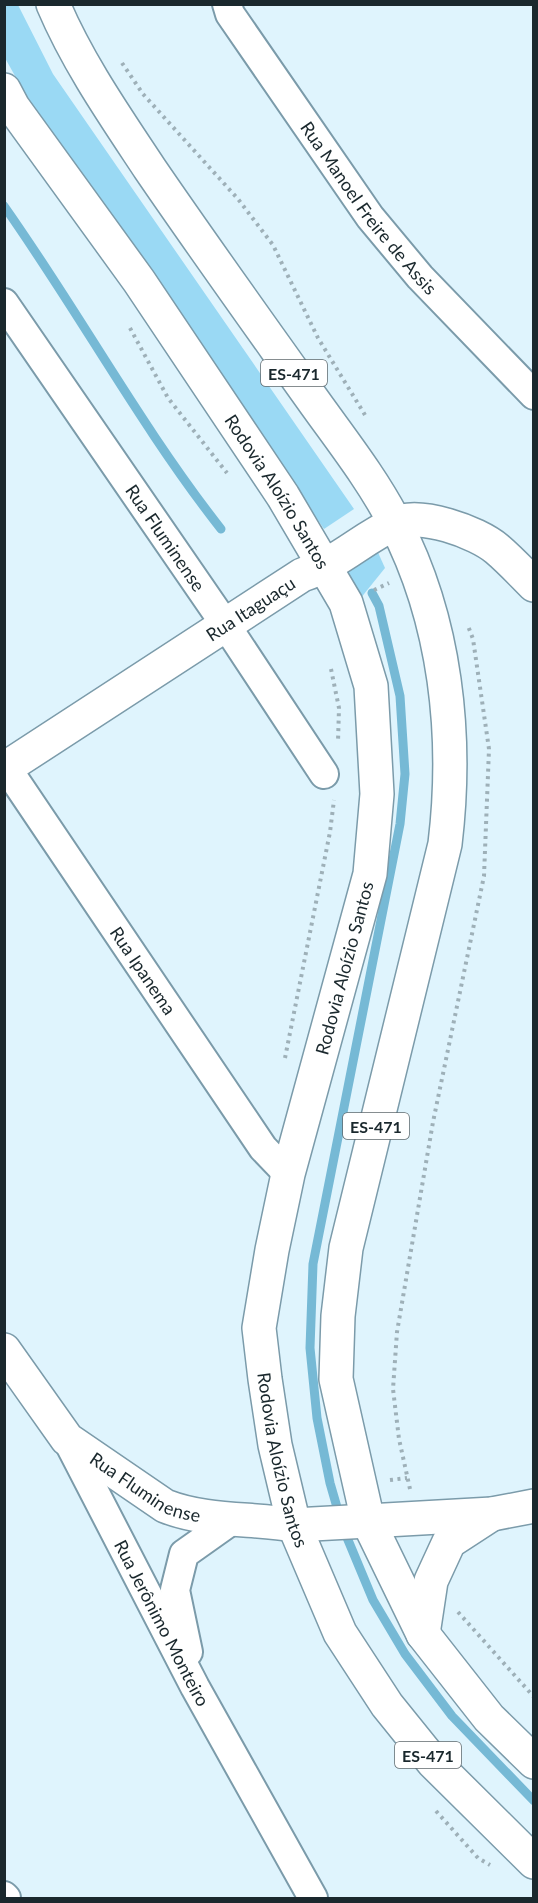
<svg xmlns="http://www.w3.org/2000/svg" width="538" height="1903" font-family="Lato,sans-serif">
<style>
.green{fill:#9ad9f4}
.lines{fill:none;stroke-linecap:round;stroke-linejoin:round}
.stream{stroke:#76b9d5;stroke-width:9}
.minor-casing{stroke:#7b9baa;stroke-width:32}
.tertiary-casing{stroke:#7b9baa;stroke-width:36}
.primary-casing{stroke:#7b9baa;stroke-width:36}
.path{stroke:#9eb0b8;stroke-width:4;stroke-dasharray:3 4.5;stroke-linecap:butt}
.minor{stroke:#fff;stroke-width:28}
.tertiary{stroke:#fff;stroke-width:33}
.primary{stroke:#fff;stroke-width:33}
.labels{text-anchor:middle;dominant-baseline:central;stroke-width:4.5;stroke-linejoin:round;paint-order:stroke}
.shield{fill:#fff;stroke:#5f686c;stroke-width:1.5}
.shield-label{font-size:16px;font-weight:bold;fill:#1a282d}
.street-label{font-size:18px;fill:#1a282d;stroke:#fff}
</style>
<rect width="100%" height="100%" fill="#dff4fd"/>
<g class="green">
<polygon points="4,5 18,5 53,74 354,509 324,529 24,92 5,58"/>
<polygon points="371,537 385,568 360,599 342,559"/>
</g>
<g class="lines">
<g class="stream">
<path d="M4,206C79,312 141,427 221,529"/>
<polyline points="372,593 379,606 400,696 405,774 400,824 313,1264 310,1348 317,1418 330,1483 343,1528 373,1600 405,1654 452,1716 534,1801"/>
</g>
<defs>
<g id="minor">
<path id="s1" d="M227,4L230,14L370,217L420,277L534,395"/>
<path id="s2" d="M4,303L227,627L324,774"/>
<path id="s3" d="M4,764L263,1148L288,1174"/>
<path id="s4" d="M67,1439L195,1687L313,1898"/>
<polyline points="188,1652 175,1590 184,1554 232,1520"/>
<polyline points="4,1896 6,1898"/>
</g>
<g id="tertiary">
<path id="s5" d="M4,769L302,575C339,563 361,539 394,524C419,511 477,532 497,549C510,560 522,573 534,585"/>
<path id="s6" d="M4,1350L67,1439L165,1506C206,1522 251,1518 294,1525"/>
<polyline points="368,1521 492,1514 534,1506"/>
</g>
<g id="primary">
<path d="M53,4C78,63 115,116 150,169C202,245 256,320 310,396C339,437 372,478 395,523C446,621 458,736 445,844L346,1248L338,1316L336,1379L368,1521L423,1634L489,1718L534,1762"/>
<path id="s7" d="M4,90L13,107L139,281L283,496L346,603L371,686L377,794L370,874L288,1174L272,1250L259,1328L265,1379L275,1445L294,1525L340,1633L387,1705L433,1762L534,1862"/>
<polyline points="294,1525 368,1521"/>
<polyline points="423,1634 431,1581 449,1542 492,1514"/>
</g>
</defs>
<use href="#minor" class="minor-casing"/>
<use href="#tertiary" class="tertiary-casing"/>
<use href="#primary" class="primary-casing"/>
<g class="path">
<polyline points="122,63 143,94 238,199 273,245 318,338 365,415"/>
<polyline points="130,328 168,398 227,473"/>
<polyline points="374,590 389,583"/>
<polyline points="331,669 339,708 338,742"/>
<polyline points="285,1058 330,832 334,800"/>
<polyline points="390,1480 407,1478"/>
<polyline points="410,1489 399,1439 393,1389 397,1332 433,1122 484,876 489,749 473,639 468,626"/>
<polyline points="458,1612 534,1697"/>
<polyline points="436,1811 478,1858 490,1865"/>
</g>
<use href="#minor" class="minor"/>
<use href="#tertiary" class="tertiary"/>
<use href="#primary" class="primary"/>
</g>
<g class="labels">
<g class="shield">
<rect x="261" y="360" width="66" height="26" rx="4.5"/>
<rect x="343" y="1113" width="66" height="26" rx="4.5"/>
<rect x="395" y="1742" width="66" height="26" rx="4.5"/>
</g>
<g class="shield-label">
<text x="294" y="373">ES-471</text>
<text x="376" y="1126">ES-471</text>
<text x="428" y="1755">ES-471</text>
</g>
<g class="street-label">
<text stroke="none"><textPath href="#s1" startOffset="249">Rua Manoel Freire de Assis</textPath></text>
<text stroke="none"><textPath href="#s7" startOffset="486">Rodovia Aloízio Santos</textPath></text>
<text stroke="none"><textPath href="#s2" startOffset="285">Rua Fluminense</textPath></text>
<text stroke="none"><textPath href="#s5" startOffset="294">Rua Itaguaçu</textPath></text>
<text transform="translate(344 968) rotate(-75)">Rodovia Aloízio Santos</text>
<text stroke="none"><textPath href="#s3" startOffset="249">Rua Ipanema</textPath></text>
<text stroke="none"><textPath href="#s7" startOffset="1494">Rodovia Aloízio Santos</textPath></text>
<text stroke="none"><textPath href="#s6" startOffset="202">Rua Fluminense</textPath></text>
<text stroke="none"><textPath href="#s4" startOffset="207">Rua Jerônimo Monteiro</textPath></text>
</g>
</g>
<rect width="538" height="1903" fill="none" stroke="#1a282d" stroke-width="12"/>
</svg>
